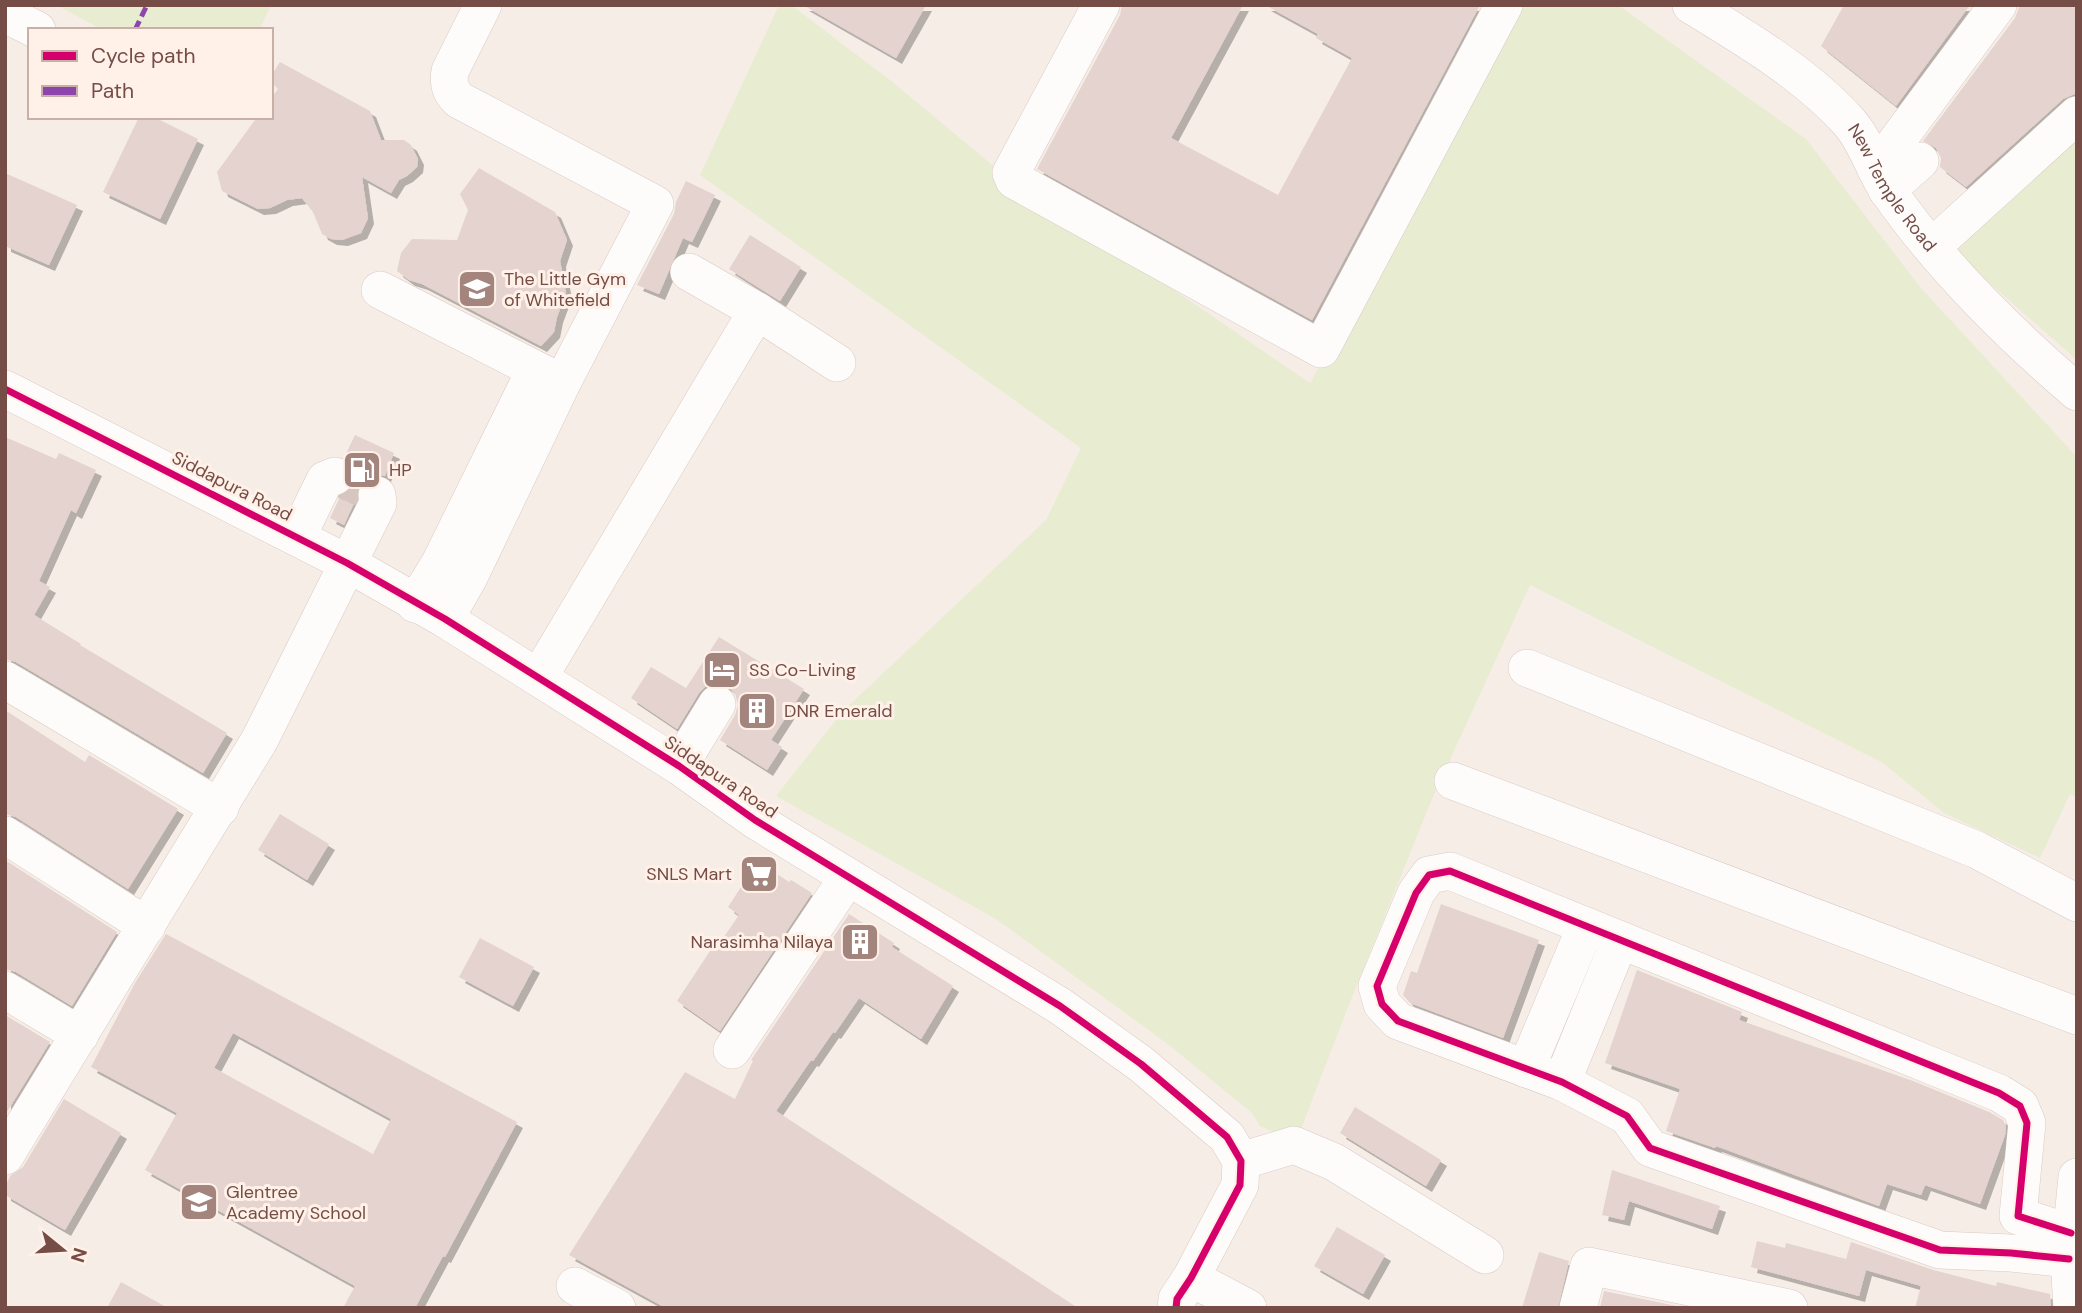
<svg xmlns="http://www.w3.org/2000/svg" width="2082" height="1313" font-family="'DM Sans',sans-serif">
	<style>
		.green { fill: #e8ecd0 }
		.building { fill: #e4d3ce; fill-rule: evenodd; filter: url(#shadow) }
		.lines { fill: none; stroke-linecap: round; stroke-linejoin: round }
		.minor-tunnel { stroke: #d7c5bf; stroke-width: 37; stroke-dasharray: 37 18; stroke-linecap: butt }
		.minor-casing { stroke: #d8cac5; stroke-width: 38 }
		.minor { stroke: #fefcfb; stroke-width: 37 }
		.quiet { stroke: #8e44ad; stroke-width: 5; stroke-dasharray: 10 5; stroke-linecap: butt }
		.cycleway-casing { stroke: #fff1e8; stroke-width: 11 }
		.cycleway { stroke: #d6006c; stroke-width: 7 }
		.labels { text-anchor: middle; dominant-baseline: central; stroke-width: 6; stroke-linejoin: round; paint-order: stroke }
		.street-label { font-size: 18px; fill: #764d46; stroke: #fff1e8 }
		.poi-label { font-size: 18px; fill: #764d46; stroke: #fff1e8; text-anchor: start }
	</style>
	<defs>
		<filter id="shadow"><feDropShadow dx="6" dy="6" stdDeviation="0" flood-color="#0004"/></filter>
	</defs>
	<rect width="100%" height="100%" fill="#f7ede7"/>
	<g class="green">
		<polygon points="56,5 271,5 259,30 103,30"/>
		<polygon points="779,5 791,5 890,80 997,169 1310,383 1524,5 1618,5 1806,139 1921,288 2077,457 2077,797 2070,794 2040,858 1944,813 1883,763 1530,585 1432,799 1350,1002 1296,1142 1260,1126 1252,1113 1169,1045 996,919 776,796 844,710 1046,520 1081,448 700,175"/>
		<polygon points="2077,132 2077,360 1954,252"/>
	</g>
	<g class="building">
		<polygon points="803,5 926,5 896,58"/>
		<polygon points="1122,5 1243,5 1171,138 1278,195 1352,58 1316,38 1318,34 1265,5 1480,5 1312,320 1037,169 1120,15"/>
		<polygon points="1844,5 1970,5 1896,106 1821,46"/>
		<polygon points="2020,5 2077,5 2077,93 2063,99 1966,187 1940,167 1941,158 1936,148 1923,141 2015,18"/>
		<polygon points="280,62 370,111 381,140 404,140 411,145 418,159 417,167 407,176 399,180 391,193 362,177 368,218 361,233 342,240 331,239 322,234 313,212 302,198 287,200 270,208 258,209 222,191 217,172 257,117 271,117 271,98 278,89 271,82 271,76"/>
		<polygon points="139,117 154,117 198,139 160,219 103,192"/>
		<polygon points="479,168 555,212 567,240 560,261 566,293 557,317 554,332 541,346 422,284 409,280 397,271 401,253 412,239 457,240 468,210 460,194"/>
		<polygon points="5,173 77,205 49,265 5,246"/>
		<polygon points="686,181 715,195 692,242 683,238 659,294 637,285 674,214 676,202"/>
		<polygon points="750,235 801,267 780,301 729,269"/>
		<polygon points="355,435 394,453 385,476 374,474 364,479 358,486 356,499 344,525 330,518 340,497 351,489 356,480 354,468 344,458"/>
		<polygon points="5,437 56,459 59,453 96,470 76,513 71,510 39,581 50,587 34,615 81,644 80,645 227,733 203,773 16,662 5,659"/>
		<polygon points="719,637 804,689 771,740 782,747 767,770 720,740 735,715 738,705 735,693 727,686 717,683 706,686 699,693 677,729 631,698 651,667 686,688"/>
		<polygon points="5,710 85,762 89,755 178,809 128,889 16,817 5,814"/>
		<polygon points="280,814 329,844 307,880 258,850"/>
		<polygon points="5,860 117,932 72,1006 16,972 5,969"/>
		<polygon points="758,861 789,882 791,880 812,893 720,1031 677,1001 714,945 717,947 739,915 728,907"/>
		<polygon points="1441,904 1539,940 1503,1038 1410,1003 1403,995 1411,971 1417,973"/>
		<polygon points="849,914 894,943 892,947 953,986 921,1039 859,998 835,1033 833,1032 813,1061 811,1060 776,1111 1078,1308 666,1308 569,1255 685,1072 735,1099 753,1061 751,1060"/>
		<path d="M 166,934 L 517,1122 L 445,1257 L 443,1256 L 415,1308 L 343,1308 L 355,1286 L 145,1170 L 177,1113 L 91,1067 L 135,983 ZM 233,1033 L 391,1119 L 373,1154 L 214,1068 Z"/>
		<polygon points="480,938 534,967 513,1006 459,977"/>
		<polygon points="1637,970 1742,1012 1739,1020 1913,1081 1989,1112 2003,1120 2006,1126 2005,1135 1980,1204 1925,1185 1921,1195 1887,1184 1879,1206 1716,1146 1715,1148 1666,1131 1680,1089 1605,1063"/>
		<polygon points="5,1015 50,1042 5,1115"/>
		<polygon points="64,1099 121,1133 65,1230 5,1195 5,1186 11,1175 23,1167"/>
		<polygon points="1355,1107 1441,1160 1426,1186 1340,1133"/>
		<polygon points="1612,1170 1720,1206 1712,1229 1629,1201 1624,1220 1602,1215"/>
		<polygon points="1337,1227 1385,1255 1363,1294 1314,1266"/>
		<polygon points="1757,1241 1785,1248 1786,1243 1846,1259 1851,1242 1933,1270 1996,1286 1997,1282 2050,1294 2051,1308 1915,1308 1921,1286 1866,1270 1859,1296 1751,1267"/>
		<polygon points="1539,1252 1569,1261 1558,1308 1522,1308"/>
		<polygon points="121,1282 168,1308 107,1308"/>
		<polygon points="1604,1291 1686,1308 1600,1308"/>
	</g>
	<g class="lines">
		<polyline class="minor-tunnel" points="335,476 377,495"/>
		<g class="minor-casing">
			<g id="minor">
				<path d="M 483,5 L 450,71 C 448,84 450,91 459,100 L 655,204 L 562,383"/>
				<polyline points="1101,5 1011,173 1014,180 1321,349 1504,5"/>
				<path id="s1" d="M 1691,5 C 1745,38 1806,74 1849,122 C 1866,141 1874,170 1888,191 C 1941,267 2007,332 2077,392"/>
				<polyline points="5,14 37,30"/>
				<polyline points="1876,169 1998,5"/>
				<polyline points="1887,190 1920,161"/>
				<polyline points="1932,247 2077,115"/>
				<polyline points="380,290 562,383 469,577 445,619"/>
				<polyline points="757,311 837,363"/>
				<polyline points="5,389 347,563 445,619 679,766 755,820 1060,1006 1141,1064 1227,1137 1241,1161 1240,1185 1191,1278 1177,1299 1176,1308"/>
				<polyline points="297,537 325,480 335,476"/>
				<polyline points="415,604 440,563 535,370"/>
				<polyline points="1527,668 1977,850 2077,903"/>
				<polyline points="539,677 757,311 689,272"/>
				<polyline points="5,680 220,808"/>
				<polyline points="679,766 717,704"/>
				<polyline points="1453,781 2077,1016"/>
				<polyline points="5,835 147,926"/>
				<polyline points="5,990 80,1035"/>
				<polyline points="732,1050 848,877"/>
				<polyline points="1526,1069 1586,926"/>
				<polyline points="1562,1082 1620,940"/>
				<polyline points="5,1156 259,741 378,503 377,495"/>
				<polyline points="1241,1161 1294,1145 1334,1162 1485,1255"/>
				<polyline points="2069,1259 2011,1253 1940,1250 1650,1148 1627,1116 1562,1082 1398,1021 1382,1004 1377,986 1416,893 1429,875 1450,871 1999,1093 2020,1106 2027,1123 2018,1216 2071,1233"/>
				<polyline points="1191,1278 1248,1308"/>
				<polyline points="575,1286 617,1308"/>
				<polyline points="1578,1308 1589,1266 1789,1308"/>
				<polyline points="2072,1308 2069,1259 2077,1177"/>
			</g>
		</g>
		<use href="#minor" class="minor"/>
		<polyline class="quiet" points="135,30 147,5"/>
		<g class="cycleway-casing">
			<g id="cycleway">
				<polyline points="5,389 347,563 445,619 679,766 755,820 1060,1006 1141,1064 1227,1137 1241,1161 1240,1185 1191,1278 1177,1299 1176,1308"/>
				<polyline points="2069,1259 2011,1253 1940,1250 1650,1148 1627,1116 1562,1082 1398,1021 1382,1004 1377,986 1416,893 1429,875 1450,871 1999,1093 2020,1106 2027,1123 2018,1216 2071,1233"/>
			</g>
		</g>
		<use href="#cycleway" class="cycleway"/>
	</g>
	<defs>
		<g id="school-square" transform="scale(2.0125)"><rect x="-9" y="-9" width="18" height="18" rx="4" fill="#a3857e" stroke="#fff1e8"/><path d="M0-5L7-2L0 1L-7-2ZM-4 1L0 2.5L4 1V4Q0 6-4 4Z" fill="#fff"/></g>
		<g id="fuel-square" transform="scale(2.0125)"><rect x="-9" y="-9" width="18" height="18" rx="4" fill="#a3857e" stroke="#fff1e8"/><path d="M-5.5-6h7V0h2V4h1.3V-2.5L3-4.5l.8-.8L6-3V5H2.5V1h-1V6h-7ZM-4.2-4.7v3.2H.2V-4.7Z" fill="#fff"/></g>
		<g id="hotel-square" transform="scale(2.0125)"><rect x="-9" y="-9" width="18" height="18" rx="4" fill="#a3857e" stroke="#fff1e8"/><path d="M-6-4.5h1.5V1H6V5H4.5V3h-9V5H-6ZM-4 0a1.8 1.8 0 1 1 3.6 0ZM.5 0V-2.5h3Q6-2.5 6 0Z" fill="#fff"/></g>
		<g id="building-square" transform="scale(2.0125)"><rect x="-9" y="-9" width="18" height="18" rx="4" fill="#a3857e" stroke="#fff1e8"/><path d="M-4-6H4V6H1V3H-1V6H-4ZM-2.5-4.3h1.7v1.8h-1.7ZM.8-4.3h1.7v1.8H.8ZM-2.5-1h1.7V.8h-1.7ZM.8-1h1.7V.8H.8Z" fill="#fff"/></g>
		<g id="supermarket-square" transform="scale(2.0125)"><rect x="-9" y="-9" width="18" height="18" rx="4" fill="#a3857e" stroke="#fff1e8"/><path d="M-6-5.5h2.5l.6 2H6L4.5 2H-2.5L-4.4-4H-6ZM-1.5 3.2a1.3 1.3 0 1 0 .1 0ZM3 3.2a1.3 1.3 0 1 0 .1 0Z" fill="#fff"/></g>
	</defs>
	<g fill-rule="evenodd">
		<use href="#school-square" x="477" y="289"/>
		<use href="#fuel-square" x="362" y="470"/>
		<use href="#hotel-square" x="722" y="670"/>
		<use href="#building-square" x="757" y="711"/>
		<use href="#supermarket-square" x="759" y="874"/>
		<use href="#building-square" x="860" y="942"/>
		<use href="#school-square" x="199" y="1202"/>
	</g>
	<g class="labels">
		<g class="street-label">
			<text stroke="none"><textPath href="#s1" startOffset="276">New Temple Road</textPath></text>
			<text transform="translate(232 486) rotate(27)">Siddapura Road</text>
			<text transform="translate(721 777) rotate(34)">Siddapura Road</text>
		</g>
		<g class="poi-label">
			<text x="504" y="279">The Little Gym<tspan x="504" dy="21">of Whitefield</tspan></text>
			<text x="389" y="470">HP</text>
			<text x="749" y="670">SS Co-Living</text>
			<text x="784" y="711">DNR Emerald</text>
			<text x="732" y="874" text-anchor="end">SNLS Mart</text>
			<text x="833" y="942" text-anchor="end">Narasimha Nilaya</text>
			<text x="226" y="1192">Glentree<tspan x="226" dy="21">Academy School</tspan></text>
		</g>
	</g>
	<rect width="2082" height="1313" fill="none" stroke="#764d46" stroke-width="14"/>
	<rect x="28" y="28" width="245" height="91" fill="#fff1e8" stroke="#c8afa7" stroke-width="2"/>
	<rect x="42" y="51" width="35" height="10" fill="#d6006c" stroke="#c8afa7" stroke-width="2"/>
	<text x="91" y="63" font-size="21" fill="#764d46">Cycle path</text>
	<rect x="42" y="86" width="35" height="10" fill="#8e44ad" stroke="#c8afa7" stroke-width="2"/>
	<text x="91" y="98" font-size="21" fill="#764d46">Path</text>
	<g transform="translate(63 1250) rotate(108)" stroke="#fff1e8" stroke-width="5" paint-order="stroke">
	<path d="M0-5L12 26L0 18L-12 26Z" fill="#764d46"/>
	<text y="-10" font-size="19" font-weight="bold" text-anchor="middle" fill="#764d46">N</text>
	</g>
</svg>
